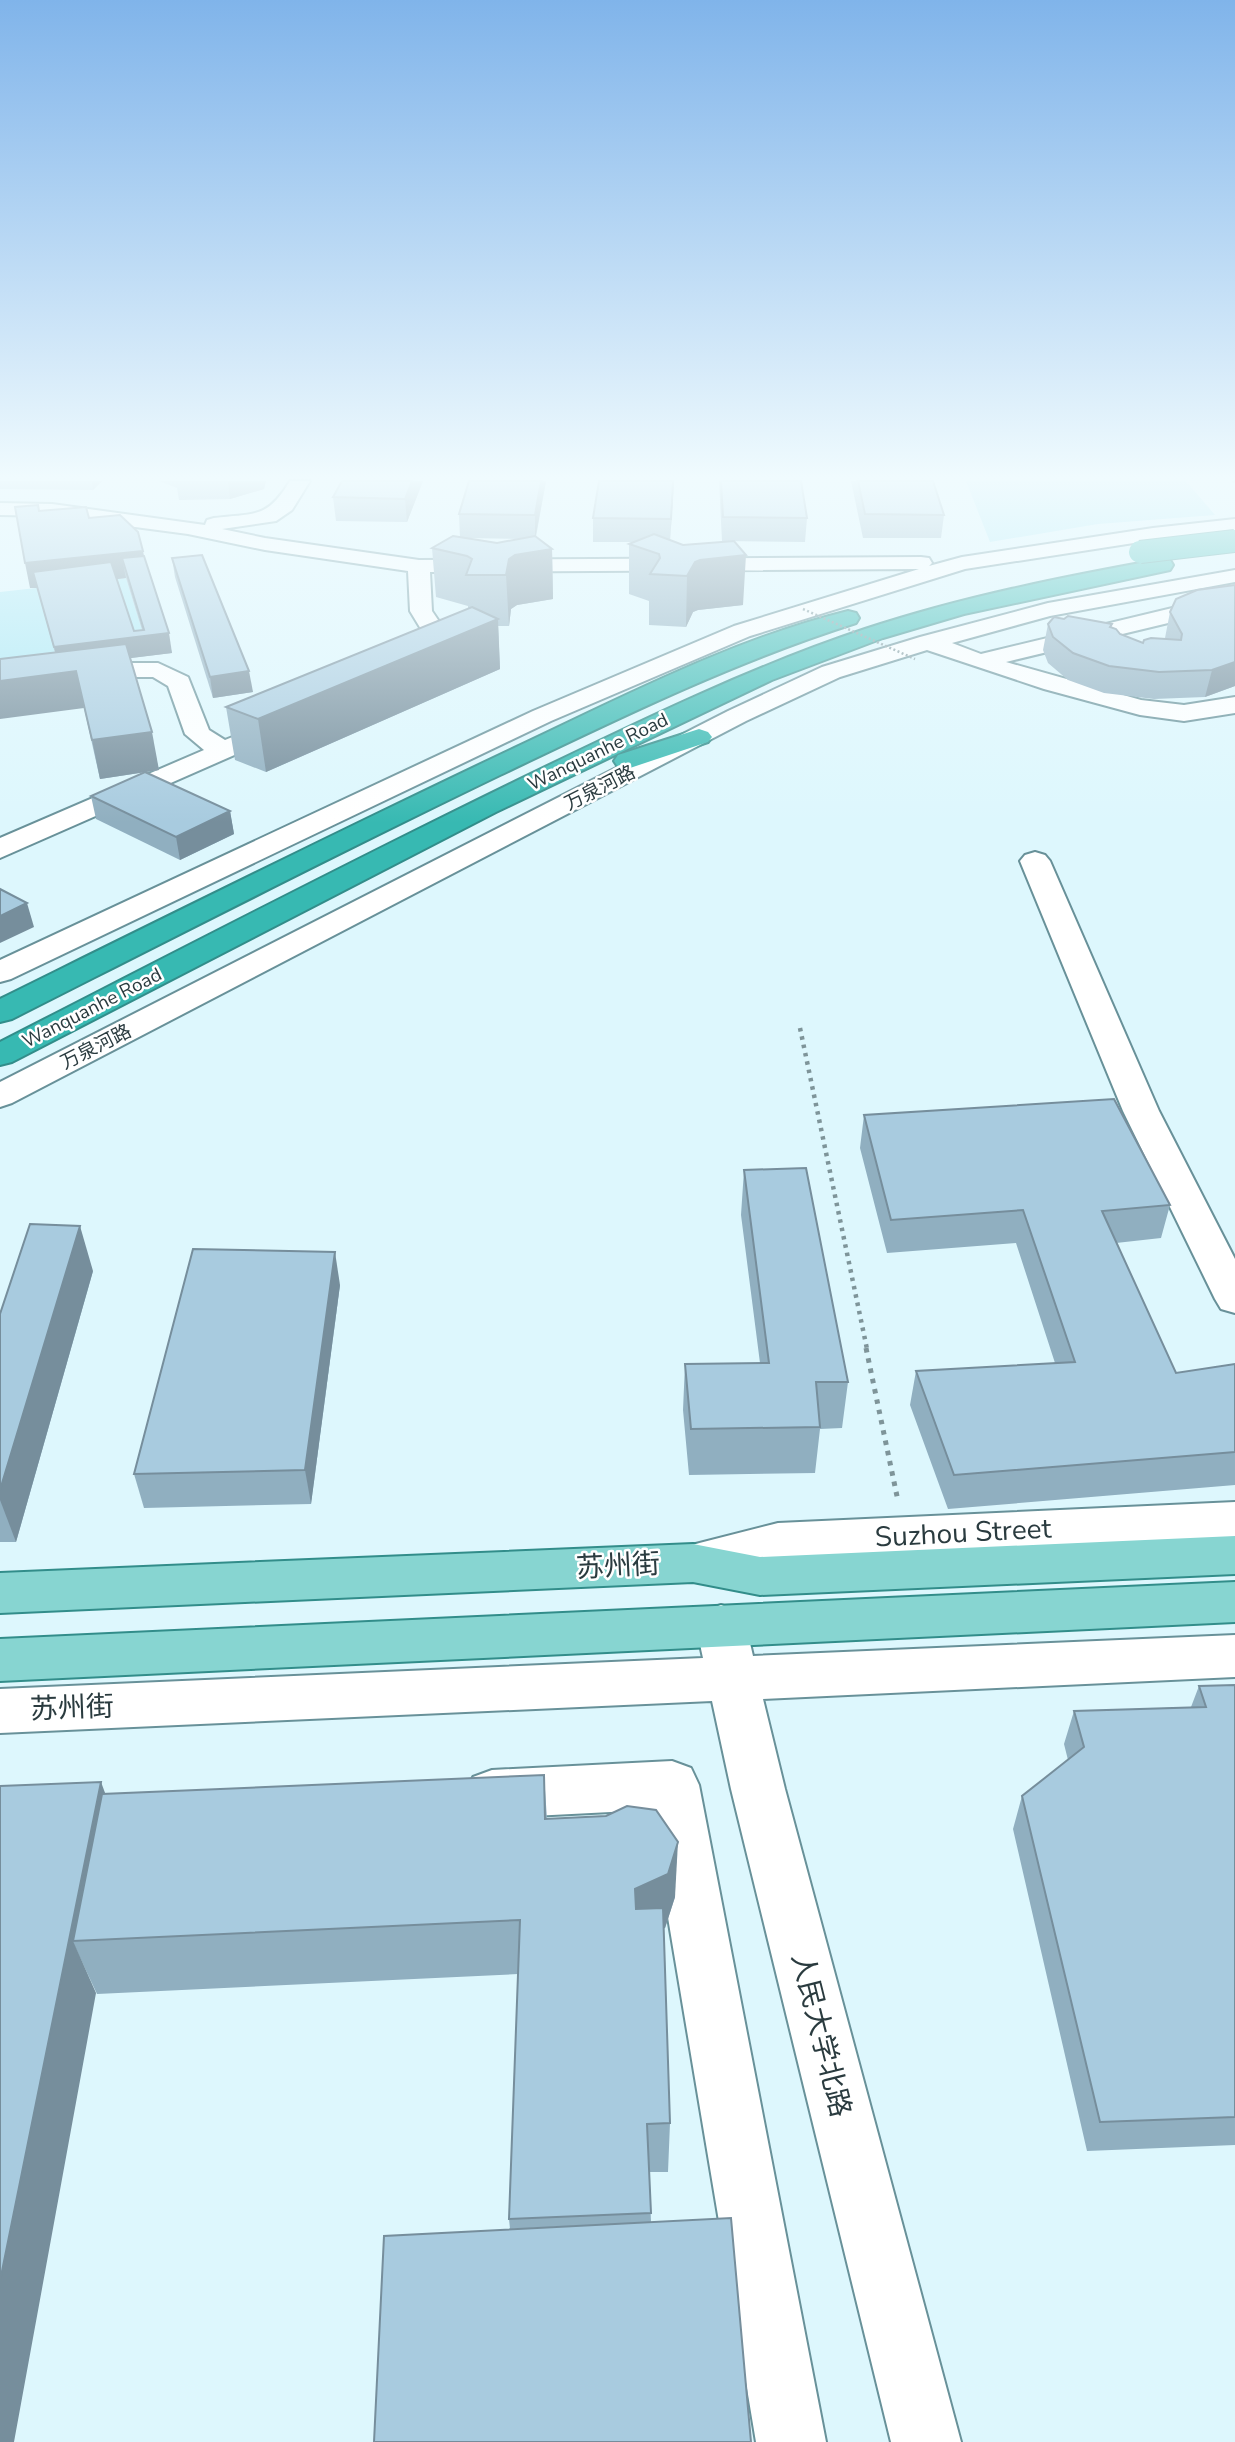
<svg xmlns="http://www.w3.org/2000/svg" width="1235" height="2442" font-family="'Nunito Sans','Noto Sans SC',sans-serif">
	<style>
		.green { fill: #a7e7f4 }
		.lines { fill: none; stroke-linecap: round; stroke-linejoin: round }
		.minor-casing { stroke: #689199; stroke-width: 4 }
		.major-casing { stroke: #328d8a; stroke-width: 4 }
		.highway-casing { stroke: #328d8a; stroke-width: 4 }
		.path-far2 { stroke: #7e9499; stroke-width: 2.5; stroke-dasharray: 2 2.5; stroke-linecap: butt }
		.path-far1 { stroke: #7e9499; stroke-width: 4.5; stroke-dasharray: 3.5 5; stroke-linecap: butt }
		.path { stroke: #7e9499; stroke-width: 5; stroke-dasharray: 4.5 6; stroke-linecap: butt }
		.minor { fill: #fff; fill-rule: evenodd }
		.major { fill: #87d5d1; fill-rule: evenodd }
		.highway { fill: #37b9b2; fill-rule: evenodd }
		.highway-bridge-casing { stroke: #328d8a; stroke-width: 24; stroke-linecap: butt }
		.path-bridge { stroke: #7e9499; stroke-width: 2.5; stroke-dasharray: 2 2.5; stroke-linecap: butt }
		.highway-bridge { stroke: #37b9b2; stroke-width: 22 }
		.wall { fill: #90afc0; fill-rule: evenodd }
		.shaded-wall { fill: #768e9c }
		.building { fill: #a8cbdf; stroke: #768e9c; stroke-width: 2 }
		.labels { text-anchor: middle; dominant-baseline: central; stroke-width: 5; stroke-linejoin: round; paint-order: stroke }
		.far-street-label { font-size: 19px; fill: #2a3b3f; stroke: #fff }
		.near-street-label { font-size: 28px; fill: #2a3b3f; stroke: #fff }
	</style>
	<rect width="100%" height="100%" fill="#ddf7fd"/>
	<g class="green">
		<polygon points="966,481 1186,481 1215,515 1098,524 990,542"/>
		<polygon points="126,578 148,650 38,591 59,667 0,675 0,592"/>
	</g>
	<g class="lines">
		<g class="minor-casing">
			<g id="minor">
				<path d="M 290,481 L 310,481 L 292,510 L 276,521 L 222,529 L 265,538 L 419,560 L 921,557 L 929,558 L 932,563 L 929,566 L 962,557 L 1153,528 L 1235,519 L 1235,531 L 1153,540 L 965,569 L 750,636 L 551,721 L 11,979 L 0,982 L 0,960 L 533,711 L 734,626 L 919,569 L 430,572 L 432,611 L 451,639 L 439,661 L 417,669 L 409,667 L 405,662 L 409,657 L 421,652 L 427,639 L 410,611 L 408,571 L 265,550 L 188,534 L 52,516 L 0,515 L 0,503 L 52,504 L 205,525 L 207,520 L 214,518 C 255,513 267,519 290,481 Z"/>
				<polygon points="1235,570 1235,582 1050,616 952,643 981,654 1214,598 1235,598 1235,612 1214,612 1006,662 1141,700 1184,705 1235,697 1235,713 1184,721 1140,715 1044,689 927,650 840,677 746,721 12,1103 0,1107 0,1082 728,711 822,667 920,637 1048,603"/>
				<polygon points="124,663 158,663 188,677 209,730 225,740 280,718 289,721 293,726 289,731 0,858 0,838 204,750 185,734 168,686 153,677 124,677 0,692 0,678"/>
				<polygon points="1035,852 1045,855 1050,861 1159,1111 1235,1259 1235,1313 1221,1309 1215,1299 1123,1111 1020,861 1025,855"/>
				<polygon points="1235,1502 1235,1538 778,1561 693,1582 676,1577 669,1563 676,1549 778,1523"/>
				<polygon points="721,1605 738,1611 746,1626 753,1656 1235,1635 1235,1677 763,1699 785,1789 961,2442 891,2442 731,1789 712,1701 0,1733 0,1689 703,1658 696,1626 704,1611"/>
				<polygon points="672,1761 691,1768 699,1785 826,2442 756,2442 650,1810 492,1818 473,1811 465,1794 473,1777 492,1770"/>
			</g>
		</g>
		<g class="major-casing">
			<g id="major">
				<polygon points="1235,1536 1235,1574 760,1595 693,1582 0,1613 0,1573 693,1544 760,1557"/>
				<polygon points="1235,1582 1235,1622 0,1681 0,1639"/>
			</g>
		</g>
		<g class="highway-casing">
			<g id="highway">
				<path d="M 1162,559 L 1170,560 L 1173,565 L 1170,570 L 964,614 L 883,638 L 772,680 L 496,812 L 12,1062 L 0,1065 L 0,1042 C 172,954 343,865 516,781 C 630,726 745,669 865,629 C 962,597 1062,577 1162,559 Z"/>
				<path d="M 848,611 L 856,613 L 859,618 L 856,623 C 733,662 617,719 500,775 C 336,854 174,937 12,1019 L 0,1022 L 0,999 C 170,915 339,831 510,750 C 619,699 730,640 848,611 Z"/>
				<polygon points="699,729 708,732 712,737 708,742 627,769 618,767 614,761 618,755"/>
			</g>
		</g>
		<polyline class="path-far2" points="1233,481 1235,484"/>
		<polyline class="path-far1" points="800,1028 867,1349"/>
		<polyline class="path" points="866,1348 898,1501"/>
		<use href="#minor" class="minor"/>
		<use href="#major" class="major"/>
		<use href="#highway" class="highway"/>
		<g class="highway-bridge-casing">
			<polyline id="highway-bridge" points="1140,552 1235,541"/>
		</g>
		<polyline class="path-bridge" points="803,609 915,659"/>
		<use href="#highway-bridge" class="highway-bridge"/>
	</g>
	<g class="wall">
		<polygon points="0,481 102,481 93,490 0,489"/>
		<polygon points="159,481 266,481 264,489 230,499 179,500 177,488"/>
		<polygon points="342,481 423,481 407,522 336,521 333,497"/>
		<path d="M 546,481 L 536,537 L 552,549 L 553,599 L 517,605 L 511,609 L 509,626 L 498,626 L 500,669 L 266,772 L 235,760 L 226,707 L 468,609 L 468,606 L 436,597 L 432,548 L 460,538 L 459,514 ZM 465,538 L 522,539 L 497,543 Z"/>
		<polygon points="674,481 670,540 743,605 698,610 693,612 686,627 649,625 649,601 629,594 629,544 633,542 593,542 593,518"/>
		<polygon points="719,481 801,481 807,518 805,542 722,541"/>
		<polygon points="851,481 933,481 944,515 941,538 863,538"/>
		<path d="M 39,511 L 89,518 L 144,556 L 172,653 L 130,658 L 159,770 L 100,779 L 84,708 L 55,653 L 37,588 L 30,588 ZM 126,578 L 142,630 L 134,631 L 117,579 Z"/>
		<polygon points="172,558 253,692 213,698 175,577"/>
		<polygon points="1235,585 1235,686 1205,697 1154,699 1104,693 1068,680 1048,663 1043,650 1048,624 1112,624 1111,628 1120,634 1143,643 1166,639 1165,638 1170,612"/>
		<polygon points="91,796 230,811 234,834 180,860 96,819"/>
		<polygon points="864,1115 1170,1205 1161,1238 1116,1243 1176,1373 1235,1364 1235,1485 948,1509 910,1405 916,1371 1055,1363 1016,1243 887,1253 860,1148"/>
		<polygon points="744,1170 848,1382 842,1428 820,1429 815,1473 689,1475 683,1410 685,1364 760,1363 741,1215"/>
		<polygon points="93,1271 16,1542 0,1542 0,1314"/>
		<polygon points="340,1285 311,1504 144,1508 134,1474"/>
		<polygon points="1235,1685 1235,2145 1087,2151 1013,1829 1022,1796 1068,1760 1064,1744 1074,1711 1191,1707 1199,1686"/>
		<polygon points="544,1775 547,1819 675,1897 665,1928 664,1928 670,2123 668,2172 649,2172 651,2222 510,2229 509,2219 518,1974 97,1994 0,1786 105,1794"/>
	</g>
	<g class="shaded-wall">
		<polygon points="92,481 102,481 93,490"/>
		<polygon points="228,481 266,481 264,489 230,499"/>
		<polygon points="412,481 423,481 407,522 405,499"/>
		<polygon points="541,481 546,481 535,539 535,515"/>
		<polygon points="673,481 674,481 670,543 671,519"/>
		<polygon points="552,549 553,599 517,605 511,609 509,626 506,575 509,559 515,555"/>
		<polygon points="143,551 148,575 122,558 126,578 38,588 33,572 37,588 30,588 25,563"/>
		<polygon points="746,555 743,605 698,610 693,612 686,627 687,576 695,562 700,560"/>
		<polygon points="498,619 500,669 266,772 258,719"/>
		<polygon points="169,633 172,653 59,667 54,647"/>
		<polygon points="1235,662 1235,686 1205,697 1212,670"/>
		<polygon points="76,671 84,708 0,719 0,681"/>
		<polygon points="249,671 253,692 213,698 210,677"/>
		<polygon points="152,732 159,770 100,779 92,740"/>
		<polygon points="230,811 234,834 180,860 176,837"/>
		<polygon points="27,903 34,927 0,943 0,916"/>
		<polygon points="80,1226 93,1271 16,1542 0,1500 0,1490"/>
		<polygon points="335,1252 340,1285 311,1504 305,1470"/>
		<polygon points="101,1782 124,1844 73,1941 96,1993 14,2442 0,2442 0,2281"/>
		<polygon points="678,1842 675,1897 665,1928 634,1943 635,1889"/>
	</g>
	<g class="building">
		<polygon points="342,481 412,481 405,499 333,497"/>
		<polygon points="469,481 541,481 535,515 459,514"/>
		<polygon points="599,481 673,481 671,519 593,518"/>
		<polygon points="721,481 801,481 807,518 723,517"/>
		<polygon points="858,481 933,481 944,515 865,514"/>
		<polygon points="38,505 39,511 86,507 89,518 120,515 138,532 143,551 25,563 15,507"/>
		<polygon points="654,534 683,545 734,541 746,555 700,560 695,562 687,576 650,574 660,558 659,554 629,544"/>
		<polygon points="453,536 497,543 535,536 552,549 515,555 509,559 506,575 466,575 472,559 467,556 432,548"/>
		<polygon points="202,555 249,671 210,677 172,558"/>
		<polygon points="144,556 169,633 54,647 33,572 111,562 134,631 144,630 122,558"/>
		<polygon points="1235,585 1235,662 1212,670 1159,672 1109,666 1073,653 1053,637 1048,624 1054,617 1064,619 1068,616 1112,624 1110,627 1116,629 1120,634 1143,643 1144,640 1151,638 1181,640 1182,634 1170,612 1176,599 1197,590"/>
		<polygon points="472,607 498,619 258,719 226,707"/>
		<polygon points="126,644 152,732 92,740 76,671 0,681 0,659"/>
		<polygon points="145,772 230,811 176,837 91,796"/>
		<polygon points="0,889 27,903 0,916"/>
		<polygon points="1114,1099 1170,1205 1102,1211 1176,1373 1235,1364 1235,1452 954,1475 916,1371 1075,1362 1023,1210 891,1220 864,1115"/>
		<polygon points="806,1168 848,1382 816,1382 820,1427 691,1429 685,1364 769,1363 744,1170"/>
		<polygon points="30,1224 80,1226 0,1490 0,1314"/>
		<polygon points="193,1249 335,1252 305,1470 134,1474"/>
		<polygon points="1235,1685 1235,2117 1100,2122 1022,1796 1084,1747 1074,1711 1206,1707 1199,1686"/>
		<polygon points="544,1775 545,1819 606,1816 627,1806 656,1810 678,1842 668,1874 635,1889 636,1909 663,1908 670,2123 647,2124 651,2213 509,2219 520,1920 73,1941 102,1794"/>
		<polygon points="101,1782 0,2281 0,1786"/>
		<polygon points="731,2218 751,2442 374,2442 384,2236"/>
	</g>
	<linearGradient id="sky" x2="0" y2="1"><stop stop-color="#80b4ea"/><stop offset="0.58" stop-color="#f0fbfe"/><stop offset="1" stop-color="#f0fbfe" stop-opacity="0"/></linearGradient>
	<rect width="1235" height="823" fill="url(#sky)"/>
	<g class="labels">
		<g class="far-street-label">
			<text transform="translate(598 752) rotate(-26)">Wanquanhe Road</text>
			<text transform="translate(600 788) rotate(-27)">万泉河路</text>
			<text transform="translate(92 1008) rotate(-27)">Wanquanhe Road</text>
			<text transform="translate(96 1047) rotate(-27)">万泉河路</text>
		</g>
		<g class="near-street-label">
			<text transform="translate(963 1533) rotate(-3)">Suzhou Street</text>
			<text transform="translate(618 1566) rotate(-3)">苏州街</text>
			<text transform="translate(72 1708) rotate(-2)">苏州街</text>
			<text transform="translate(821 2035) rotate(76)">人民大学北路</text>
		</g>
	</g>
</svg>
